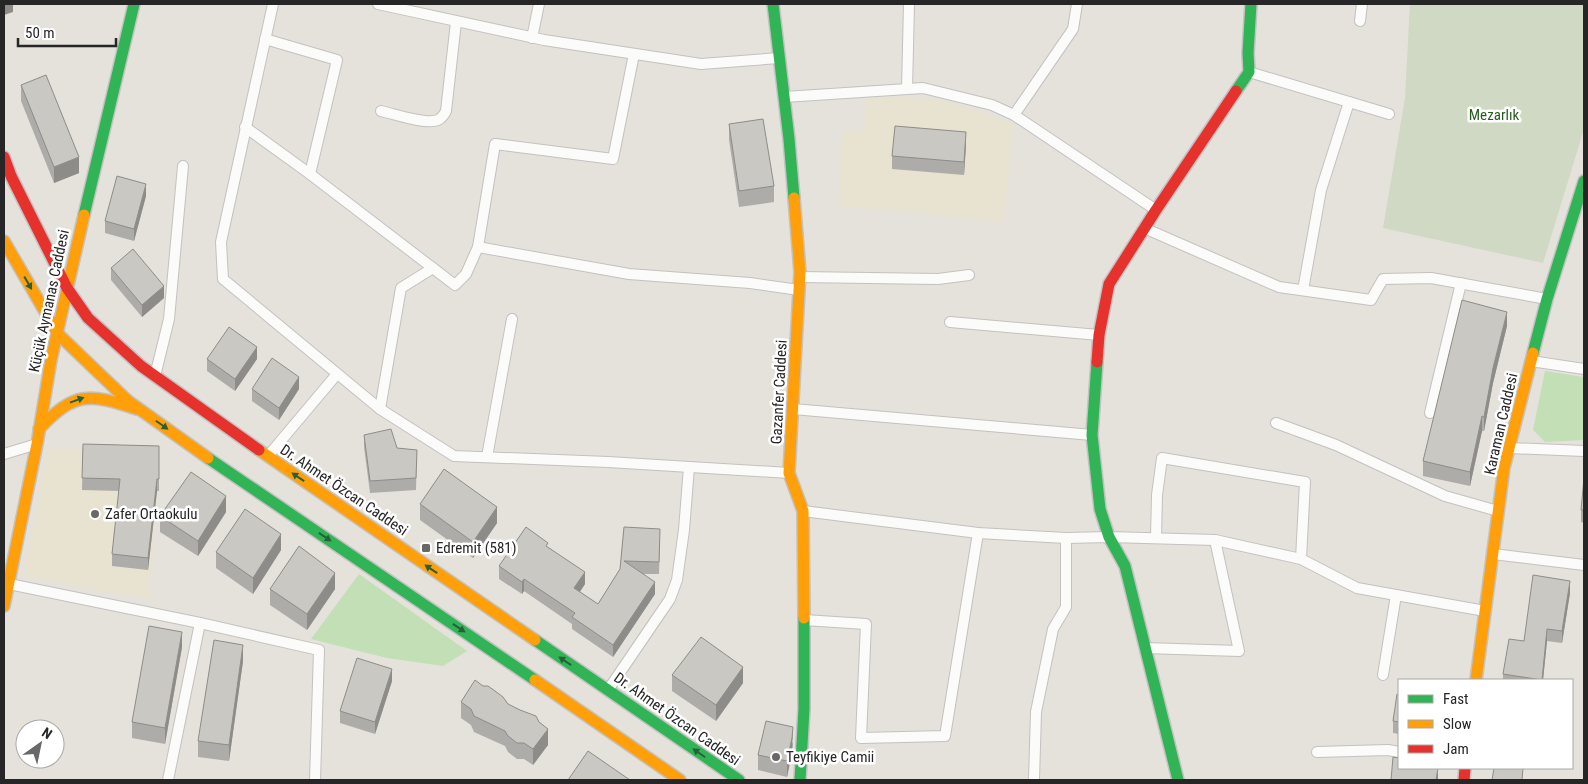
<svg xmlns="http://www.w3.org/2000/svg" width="1588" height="784" font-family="'Roboto Condensed',sans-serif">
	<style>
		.education { fill: #e8e2d1 }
		.green { fill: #c3dfb6 }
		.cemetery { fill: #cfd9c4 }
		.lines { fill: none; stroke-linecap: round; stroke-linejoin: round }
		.street-casing { stroke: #c3c1c1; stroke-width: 12 }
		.fast-casing { stroke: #c3c1c1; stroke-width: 14 }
		.slow-casing { stroke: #c3c1c1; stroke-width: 14 }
		.jam-casing { stroke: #c3c1c1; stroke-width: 14 }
		.street { stroke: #fbfbfa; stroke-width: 10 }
		.fast { stroke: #30b455; stroke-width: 11 }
		.slow { stroke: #ff9f0a; stroke-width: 11 }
		.jam { stroke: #e5322d; stroke-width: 11 }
		.wall { fill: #aeaca8 }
		.shaded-wall { fill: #8d8c88 }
		.building { fill: #cac8c3; stroke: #8d8c88 }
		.oneway { fill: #2a5f39 }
		.poi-dot { fill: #696866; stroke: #fff; stroke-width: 2 }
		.labels { text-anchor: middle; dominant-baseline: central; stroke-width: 5; stroke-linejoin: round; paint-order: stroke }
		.park-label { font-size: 15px; fill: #245d1c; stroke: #fff }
		.street-label { font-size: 15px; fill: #262626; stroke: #fff }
		.poi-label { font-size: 15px; fill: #262626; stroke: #fff; text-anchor: start }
	</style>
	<rect width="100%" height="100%" fill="#e5e2dc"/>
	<g class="education">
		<polygon points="866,98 916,98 946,101 1014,124 1004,222 839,206 841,131 866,131"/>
		<polygon points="48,449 160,452 149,599 23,577"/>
	</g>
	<g class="green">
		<polygon points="1545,371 1584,377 1584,440 1545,442 1533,430"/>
		<polygon points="359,574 467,651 443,666 387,658 311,639"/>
	</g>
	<polygon class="cemetery" points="1410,4 1584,4 1584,129 1543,263 1383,228 1405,98"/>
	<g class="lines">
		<g class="street-casing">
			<g id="street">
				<polyline points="273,4 221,242 223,279 380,409 454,456 608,462 789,473"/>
				<polyline points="378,4 544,40 701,64 779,58"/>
				<polyline points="1360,21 1362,4"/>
				<polyline points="532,38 539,4"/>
				<polyline points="265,39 337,60 310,174"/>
				<polyline points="1249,72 1389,114"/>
				<polyline points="907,89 909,4"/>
				<polyline points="784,97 923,88 992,105 1014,115 1156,210"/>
				<path d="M 381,111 C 395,114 425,125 438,120 C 442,118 444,115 446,111 L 456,22"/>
				<polyline points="1014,115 1073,29 1077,4"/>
				<polyline points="245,127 310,174 455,285 466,274 478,247 629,274 750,283 799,290"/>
				<polyline points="1144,228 1279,287 1371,300 1383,279 1431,278 1547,299"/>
				<polyline points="478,247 495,144 613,159 634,54"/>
				<polyline points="800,277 938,279 969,275"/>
				<polyline points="1303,290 1321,190 1349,102"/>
				<polyline points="950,322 1099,335"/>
				<polyline points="1531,361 1584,369"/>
				<polyline points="155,376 169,319 183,166"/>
				<polyline points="380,409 401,288 433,268"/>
				<polyline points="793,409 1092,435"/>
				<polyline points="1430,413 1461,283"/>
				<polyline points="1276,423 1336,445 1445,496 1498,511"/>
				<polyline points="1509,448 1584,451"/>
				<polyline points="4,454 37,444"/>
				<polyline points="268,456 337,374"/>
				<polyline points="487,457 512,319"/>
				<polyline points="803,511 978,533 1066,538 1109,537 1215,540 1301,559 1357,588 1485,611"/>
				<polyline points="1156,538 1157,495 1162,458 1305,482 1301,559"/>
				<polyline points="1493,554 1584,565"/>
				<polyline points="9,584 200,623 319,650 315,780"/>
				<polyline points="804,620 866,624 861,738 945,736 978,533"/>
				<polyline points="1145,648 1239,651 1215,540"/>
				<polyline points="1383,675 1396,595"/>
				<polyline points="608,690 670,599 677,580 684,530 689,467"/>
				<polyline points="1317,752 1388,750 1399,752"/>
				<polyline points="168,780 200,623"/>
				<polyline points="1034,780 1036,712 1053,629 1066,607 1066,538"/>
			</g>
		</g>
		<g class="fast-casing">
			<g id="fast">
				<polyline points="773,4 789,139 794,198"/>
				<polyline points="1236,91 1249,72 1248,53 1251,4"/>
				<polyline points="84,215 134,4"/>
				<polyline points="1533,353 1547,299 1584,181"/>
				<polyline points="1097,362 1092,435 1100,509 1109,537 1125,566 1178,780"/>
				<polyline points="208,458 535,680"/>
				<polyline points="535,640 739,780"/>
				<polyline points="800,780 804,709 804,618"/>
			</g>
		</g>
		<g class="slow-casing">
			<g id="slow">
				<polyline points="794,198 800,272 789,473 803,511 804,618"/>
				<polyline points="4,241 58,334 128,401 208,458"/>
				<path d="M 39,429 C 75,391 89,393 137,409"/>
				<polyline points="259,450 535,640"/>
				<polyline points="4,606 37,444 51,360 84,215"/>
				<polyline points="535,680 680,780"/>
				<polyline points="1476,680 1504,468 1533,353"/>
			</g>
		</g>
		<g class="jam-casing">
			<g id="jam">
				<polyline points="4,157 11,176 67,288 88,318 141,366 259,450"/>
				<polyline points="1097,362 1099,335 1109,284 1156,210 1236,91"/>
				<polyline points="1464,780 1465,768"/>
			</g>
		</g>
		<use href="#street" class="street"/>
		<use href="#fast" class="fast"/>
		<use href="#slow" class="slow"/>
		<use href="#jam" class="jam"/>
	</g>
	<g class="wall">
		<polygon points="21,85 79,173 54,183 21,101"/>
		<polygon points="729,124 774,186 774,202 739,207 729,140"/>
		<polygon points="966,144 964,175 892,169 892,156"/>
		<polygon points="146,196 134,241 105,233 105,221"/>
		<polygon points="111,268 164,298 142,317 111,280"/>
		<polygon points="1507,326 1493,383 1484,431 1482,431 1470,486 1423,476 1423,461"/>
		<polygon points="207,359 257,359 235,391 207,371"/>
		<polygon points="252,389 299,389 279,420 252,401"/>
		<polygon points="364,435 397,448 417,450 416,490 370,493 364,447"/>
		<polygon points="83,444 159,446 159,491 157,491 148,570 112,566 112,554 119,491 82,490"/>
		<polygon points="1584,478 1584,523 1581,522 1581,510"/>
		<polygon points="420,504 497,523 473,558 420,520"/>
		<polygon points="226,512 198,556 160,532 160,516"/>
		<polygon points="624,527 660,541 659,574 643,574 655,594 613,657 572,629 572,624 524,591 522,594 499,579 499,566 548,548 585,584 580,592 598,604 620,569"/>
		<polygon points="281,550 253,594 216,568 216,552"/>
		<polygon points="270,589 335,589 307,630 270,605"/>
		<polygon points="1570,593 1562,643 1547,641 1543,680 1503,680 1503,674 1524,641"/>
		<polygon points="182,647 165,744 132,738 132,722"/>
		<polygon points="243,661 229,761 198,757 198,741"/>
		<polygon points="672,675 743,683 716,721 672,691"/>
		<polygon points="392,681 375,734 340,723 340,711"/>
		<polygon points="1399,695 1399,734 1393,733 1393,721"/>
		<polygon points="461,702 508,704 548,745 533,765 524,759 517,759 508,752 505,746 474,732 471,725 461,718"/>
		<polygon points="793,743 792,753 787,777 758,770 758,755"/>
	</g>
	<g class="shaded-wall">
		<polygon points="4,4 13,4 13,12 4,15"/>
		<polygon points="966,132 966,144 964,175 964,162"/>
		<polygon points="79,157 79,173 54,183 54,167"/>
		<polygon points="146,184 146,196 134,241 134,229"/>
		<polygon points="164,286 164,298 142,317 142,305"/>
		<polygon points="1507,312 1507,326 1493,383 1484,431 1484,417 1493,368"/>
		<polygon points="257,347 257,359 235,391 235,379"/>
		<polygon points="299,377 299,389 279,420 279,408"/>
		<polygon points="1482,416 1482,431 1470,486 1470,472"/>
		<polygon points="157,479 157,491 148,570 148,558"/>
		<polygon points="226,496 226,512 198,556 198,541"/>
		<polygon points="497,507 497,523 473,558 473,542"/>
		<polygon points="281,534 281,550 253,594 253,578"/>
		<polygon points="585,572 585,584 574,600 574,588"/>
		<polygon points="335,573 335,589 307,630 307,614"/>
		<polygon points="524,579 524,591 522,594 522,582"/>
		<polygon points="1570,581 1570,593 1562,643 1562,631"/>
		<polygon points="655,582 655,594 613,657 613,645"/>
		<polygon points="1547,629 1547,641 1543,680 1542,680"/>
		<polygon points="182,632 182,647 165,744 165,728"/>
		<polygon points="243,645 243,661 229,761 229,745"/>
		<polygon points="743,667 743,683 716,721 716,705"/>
		<polygon points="392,669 392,681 375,734 375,722"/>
		<polygon points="793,727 792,753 787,777 787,761"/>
		<polygon points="548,729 548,745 533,765 533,749"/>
		<polygon points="1438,768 1438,780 1436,780"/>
	</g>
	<g class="building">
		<polygon points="46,75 79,157 54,167 21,85"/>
		<polygon points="763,119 774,186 739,191 729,124"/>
		<polygon points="895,126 966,132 964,162 892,156"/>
		<polygon points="117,176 146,184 134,229 105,221"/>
		<polygon points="133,249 164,286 142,305 111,268"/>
		<polygon points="1462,300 1507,312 1493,368 1484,417 1482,416 1470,472 1423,461"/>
		<polygon points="229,327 257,347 235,379 207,359"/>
		<polygon points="272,358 299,377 279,408 252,389"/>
		<polygon points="391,429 397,448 417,450 416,478 370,481 364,435"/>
		<polygon points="83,444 159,446 159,479 157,479 148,558 112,554 120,479 82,478"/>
		<polygon points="444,469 497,507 473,542 420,504"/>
		<polygon points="191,472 226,496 198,541 160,516"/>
		<polygon points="1584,478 1584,510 1581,510"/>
		<polygon points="245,509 281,534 253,578 216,552"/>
		<polygon points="526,527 548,543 546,546 585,572 574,588 598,604 620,569 624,527 660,529 659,562 624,561 655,582 613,645 572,617 575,613 524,579 522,582 499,566"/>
		<polygon points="299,546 335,573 307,614 270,589"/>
		<polygon points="1533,575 1570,581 1562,631 1547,629 1542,680 1503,674 1509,639 1524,641"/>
		<polygon points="149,626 182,632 165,728 132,722"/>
		<polygon points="701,637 743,667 716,705 672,675"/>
		<polygon points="214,640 243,645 229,745 198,741"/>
		<polygon points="357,658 392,669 375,722 340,711"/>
		<polygon points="475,680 483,686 488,686 495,691 503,697 508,704 520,710 536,716 539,722 548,729 533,749 524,743 517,743 508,736 505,731 474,716 471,709 461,702"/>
		<polygon points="1397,694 1399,695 1399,722 1393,721"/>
		<polygon points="766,721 793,727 792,738 787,761 758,755"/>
		<polygon points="588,751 630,780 568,780"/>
		<polygon points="1393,757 1399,758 1399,768 1438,768 1436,780 1391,780"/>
		<polygon points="1494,768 1523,768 1522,780 1492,780"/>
	</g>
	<defs><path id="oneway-solid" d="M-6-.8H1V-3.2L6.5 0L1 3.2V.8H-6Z" transform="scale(1.25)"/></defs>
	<g class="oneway">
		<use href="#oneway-solid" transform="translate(28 283) rotate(60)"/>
		<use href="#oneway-solid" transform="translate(77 400) rotate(-20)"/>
		<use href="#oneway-solid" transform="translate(162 425) rotate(35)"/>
		<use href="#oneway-solid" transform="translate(298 477) rotate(-146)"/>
		<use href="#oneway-solid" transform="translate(325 537) rotate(34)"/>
		<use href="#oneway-solid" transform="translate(431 569) rotate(-146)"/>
		<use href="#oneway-solid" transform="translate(459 628) rotate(34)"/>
		<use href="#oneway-solid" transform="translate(565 661) rotate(-146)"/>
		<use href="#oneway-solid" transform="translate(699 753) rotate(-145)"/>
	</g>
	<g class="poi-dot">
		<circle cx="95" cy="514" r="5"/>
		<rect x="421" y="543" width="10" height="10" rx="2.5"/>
		<circle cx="776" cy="757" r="5"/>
	</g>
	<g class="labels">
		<g class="park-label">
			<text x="1494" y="115">Mezarlık</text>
		</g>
		<g class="street-label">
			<text transform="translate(49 301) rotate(-78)">Küçük Aymanas Caddesi</text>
			<text transform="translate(779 392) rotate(-87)">Gazanfer Caddesi</text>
			<text transform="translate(1501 424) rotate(-77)">Karaman Caddesi</text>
			<text transform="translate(344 490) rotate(34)">Dr. Ahmet Özcan Caddesi</text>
			<text transform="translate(677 719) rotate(35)">Dr. Ahmet Özcan Caddesi</text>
		</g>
		<g class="poi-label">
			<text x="105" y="514">Zafer Ortaokulu</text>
			<text x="436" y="548">Edremit (581)</text>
			<text x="786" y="757">Teyfikiye Camii</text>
		</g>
	</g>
	<rect width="1588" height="784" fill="none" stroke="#262626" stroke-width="10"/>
	<rect x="1398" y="679" width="175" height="90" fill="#ffffff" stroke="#a8a8a8"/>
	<rect x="1408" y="695" width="25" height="8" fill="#30b455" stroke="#a8a8a8"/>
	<text x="1443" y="704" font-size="15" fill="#262626">Fast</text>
	<rect x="1408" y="720" width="25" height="8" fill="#ff9f0a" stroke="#a8a8a8"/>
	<text x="1443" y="729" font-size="15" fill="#262626">Slow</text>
	<rect x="1408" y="745" width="25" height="8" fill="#e5322d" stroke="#a8a8a8"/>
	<text x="1443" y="754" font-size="15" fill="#262626">Jam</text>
	<g transform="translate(40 744) rotate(33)"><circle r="24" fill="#ffffff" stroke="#a8a8a8"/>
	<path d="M0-4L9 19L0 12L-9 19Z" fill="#696866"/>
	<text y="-8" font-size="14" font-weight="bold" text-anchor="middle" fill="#262626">N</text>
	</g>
	<path d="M18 38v8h98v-8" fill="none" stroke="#262626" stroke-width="2.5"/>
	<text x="25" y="38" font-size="15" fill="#262626" stroke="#ffffff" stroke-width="4" paint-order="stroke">50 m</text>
</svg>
